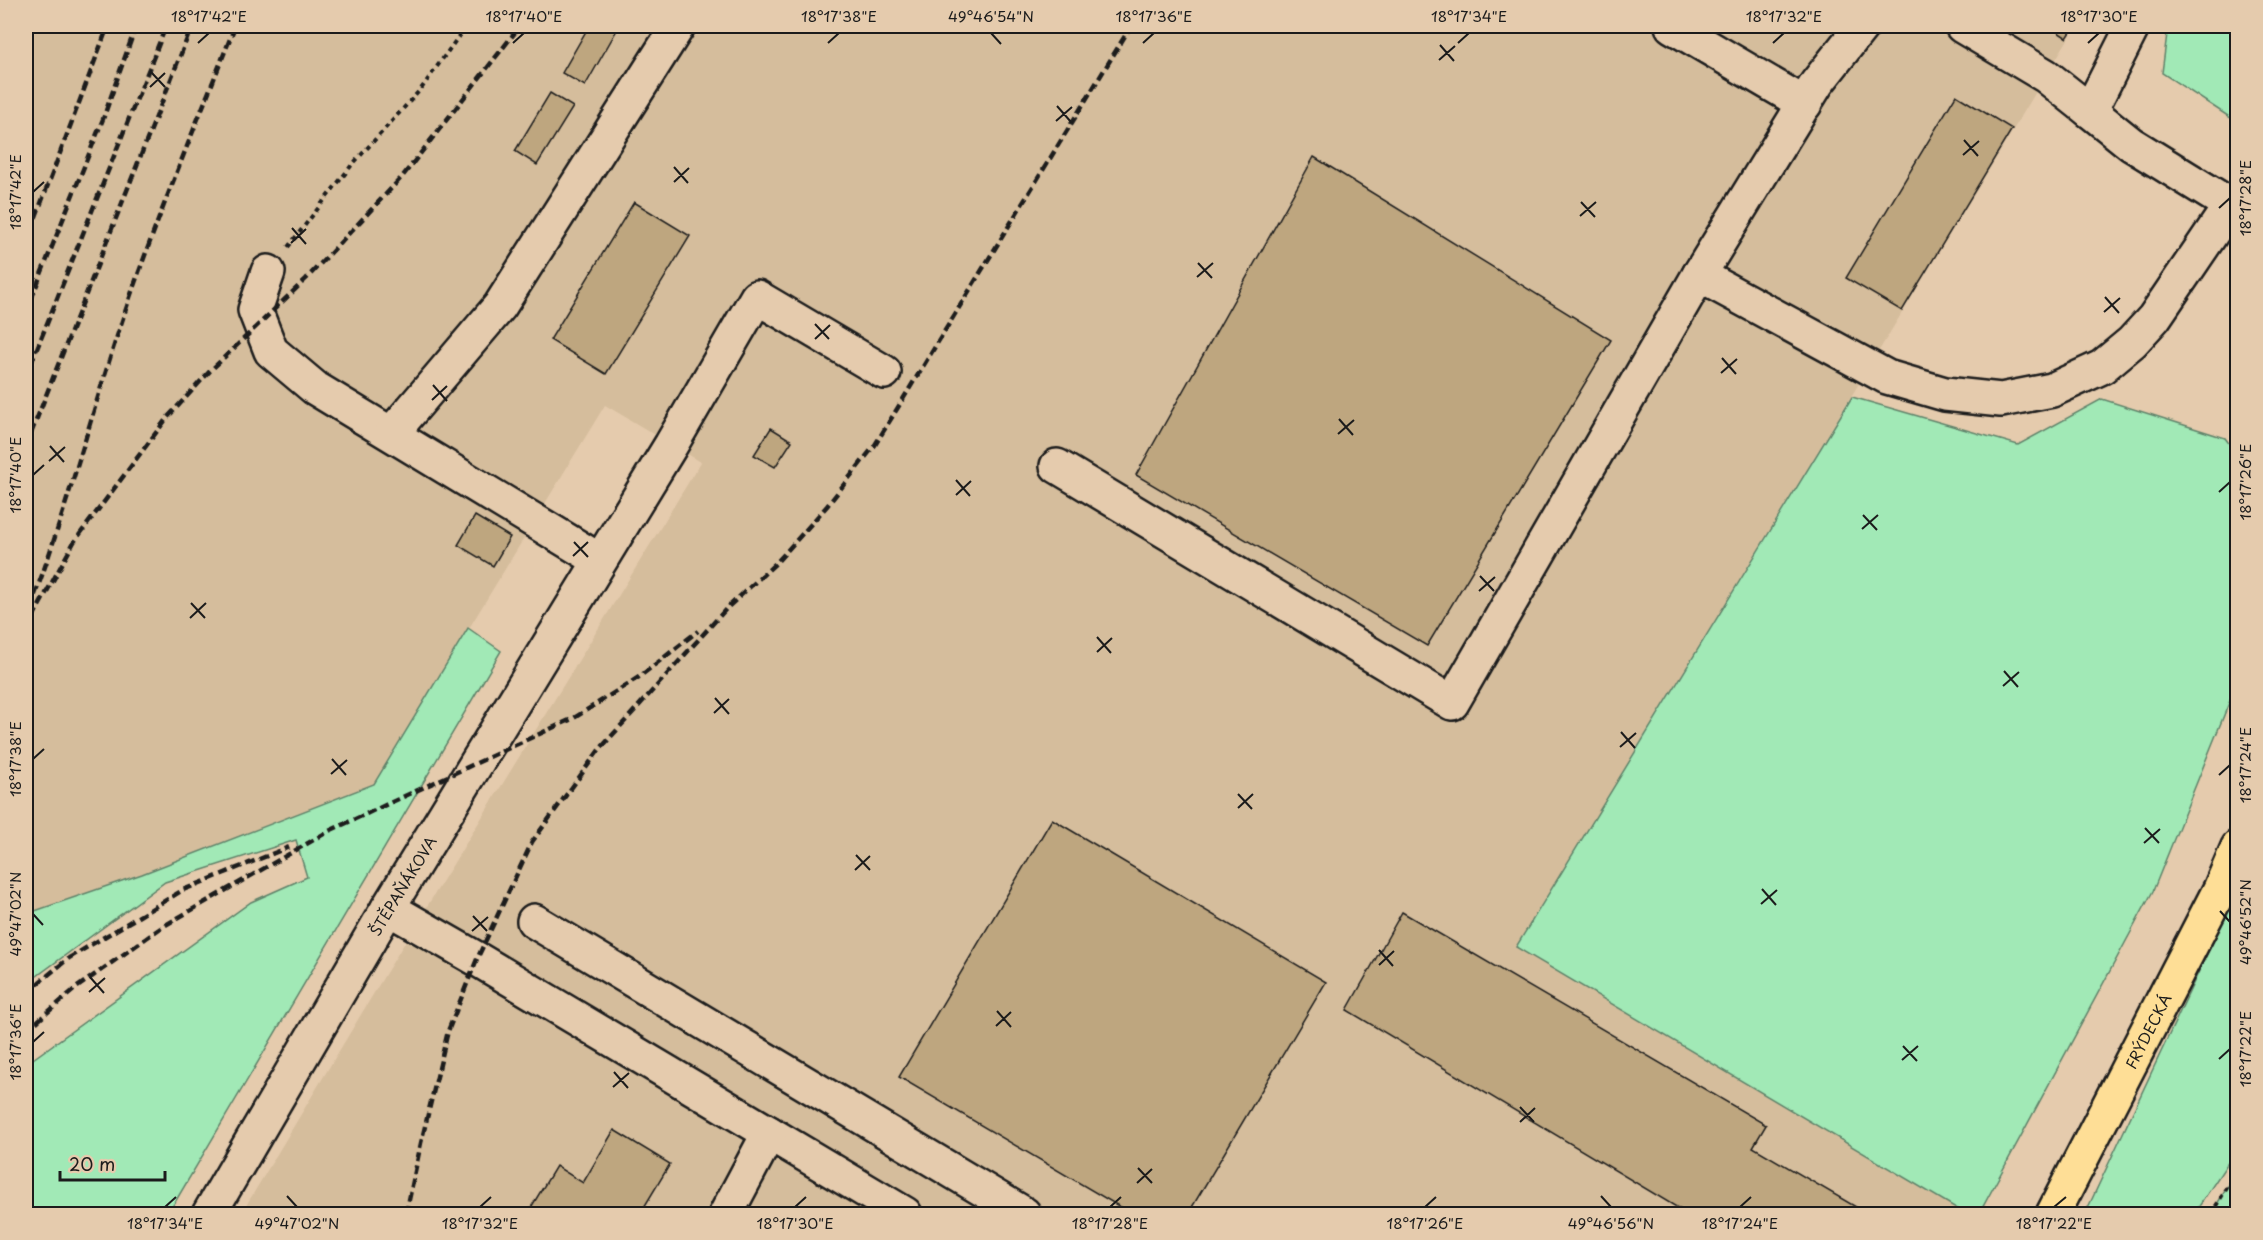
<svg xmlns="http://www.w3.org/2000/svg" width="2263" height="1240" font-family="'Playpen Sans',sans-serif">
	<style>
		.built { fill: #d5bd9c }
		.green { fill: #a1e9b6; stroke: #5e8269; stroke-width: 1.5 }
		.building { fill: #bea67f; stroke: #1c1c1c; stroke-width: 1.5 }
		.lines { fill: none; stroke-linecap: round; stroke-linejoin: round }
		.minor-casing { stroke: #1c1c1c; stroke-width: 38 }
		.major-casing { stroke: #1c1c1c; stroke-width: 38 }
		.path { stroke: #1c1c1c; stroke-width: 4; stroke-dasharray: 4.5 4.5; stroke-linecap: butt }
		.minor { stroke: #e5cbad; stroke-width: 33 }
		.major { stroke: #fede96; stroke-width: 33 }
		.rail { stroke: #1c1c1c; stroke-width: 4.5; stroke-dasharray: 9 4.5; stroke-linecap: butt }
		.ticks { fill: none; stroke: #1c1c1c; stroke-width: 2 }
		.labels { text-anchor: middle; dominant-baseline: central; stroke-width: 6; stroke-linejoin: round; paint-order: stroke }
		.street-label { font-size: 15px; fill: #1c1c1c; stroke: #e5cbad }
		.neatline { fill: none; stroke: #1c1c1c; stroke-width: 2 }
		.ticks-label { font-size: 15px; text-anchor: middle; fill: #1c1c1c }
	</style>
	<rect width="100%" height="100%" fill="#e5cbad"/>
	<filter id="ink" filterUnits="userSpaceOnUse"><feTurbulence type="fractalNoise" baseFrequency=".0167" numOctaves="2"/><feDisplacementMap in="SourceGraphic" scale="12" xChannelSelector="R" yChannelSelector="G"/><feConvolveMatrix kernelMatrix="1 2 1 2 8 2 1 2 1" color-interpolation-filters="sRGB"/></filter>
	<g filter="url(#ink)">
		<polygon class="built" points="26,26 2076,26 1517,947 1966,1214 241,1214 386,973 701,462 605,405 374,784 142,874 26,914"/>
		<g class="green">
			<polygon points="2168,26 2237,26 2237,122 2162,73"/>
			<polygon points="1852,397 2018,445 2102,399 2225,438 2237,454 2237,683 2153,891 1979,1214 1966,1214 1516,947"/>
			<polygon points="468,628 501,651 168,1214 26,1214 26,1067 33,1059 251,902 307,877 296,840 165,882 26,984 26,914 142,874 374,784"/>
			<polygon points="2237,890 2237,1149 2194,1214 2085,1214"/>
			<polygon points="2237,1171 2237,1214 2211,1214"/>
		</g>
		<g class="building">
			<polygon points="589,26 615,26 618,28 585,86 562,73"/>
			<polygon points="2055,26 2075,26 2067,38 2053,29"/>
			<polygon points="550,93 573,107 537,165 515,151"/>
			<polygon points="1956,95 2012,129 1902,311 1846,278"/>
			<polygon points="1314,157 1611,340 1427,646 1136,475"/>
			<polygon points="634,202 690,236 606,374 550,340"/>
			<polygon points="771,428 792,441 775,467 754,455"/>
			<polygon points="475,516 510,537 493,566 458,545"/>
			<polygon points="1052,819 1326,982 1188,1214 1132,1214 899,1077"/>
			<polygon points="1402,912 1766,1125 1753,1147 1868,1214 1688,1214 1347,1010"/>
			<polygon points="614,1130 670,1164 640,1214 527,1214 556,1166 583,1183"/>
		</g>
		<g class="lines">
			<g class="minor-casing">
				<g id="minor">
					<polyline points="1672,26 1805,104"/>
					<polyline points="1962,26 2046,76 2090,111 2133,26"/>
					<polyline points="2090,111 2131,144 2238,210"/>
					<polyline points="268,272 255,310 271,351 315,388 599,560"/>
					<polyline points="1699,275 1887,377 1945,394 2001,400 2052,390 2102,367 2132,342 2154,318 2230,206"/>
					<polyline points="392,433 500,306 678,26"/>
					<polyline points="1057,466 1452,703 1699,275 1817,83 1862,26"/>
					<polyline points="388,908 477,959 905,1214"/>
					<polyline points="534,921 1024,1214"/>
					<path id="s1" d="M 209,1214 L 388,908 L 671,445 L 757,297 L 884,372"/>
					<polyline points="726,1214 769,1133"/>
				</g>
			</g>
			<g class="major-casing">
				<g id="major">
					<path id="s2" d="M 2053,1214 L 2220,889 L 2238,847"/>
				</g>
			</g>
			<g class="path">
				<polyline points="288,247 351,166 421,89 466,26"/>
				<polyline points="2211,1214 2238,1170"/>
			</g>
			<use href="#minor" class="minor"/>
			<use href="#major" class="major"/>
			<g class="rail">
				<polyline points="26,243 108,26"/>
				<polyline points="26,312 103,119 136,26"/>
				<polyline points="26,376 166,26"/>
				<polyline points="26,446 192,26"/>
				<path d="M 30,608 C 66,513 91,414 123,318 C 156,219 197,123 235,26"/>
				<polyline points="26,630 74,542 167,418 210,371 306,279 402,177 520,26"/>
				<polyline points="26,993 69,958 183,890 289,847"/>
				<polyline points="26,1031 76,988 162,927 329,831 574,718 639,677 698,631"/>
				<polyline points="406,1214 421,1143 448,1031 477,959 532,842 599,750 726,609 777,562 827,506 875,445 1131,26"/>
			</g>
		</g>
	</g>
	<path class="ticks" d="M 991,33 L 1001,44M 198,43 L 209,33M 513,43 L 524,33M 828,43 L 839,33M 1143,43 L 1154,33M 1458,43 L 1469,33M 1773,43 L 1784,33M 2088,43 L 2099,33M 1440,45 L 1454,61M 1439,60 L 1455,46M 151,72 L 165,87M 150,87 L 165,73M 1057,106 L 1071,122M 1056,121 L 1072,107M 1964,140 L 1978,156M 1963,155 L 1979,141M 674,167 L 688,183M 674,182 L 689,168M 33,192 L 44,182M 1581,202 L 1595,217M 2219,208 L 2230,198M 1580,216 L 1596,202M 292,228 L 306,244M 291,243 L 306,229M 1198,263 L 1212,278M 1197,277 L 1213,263M 2105,297 L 2119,313M 2104,312 L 2120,298M 815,324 L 829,339M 815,339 L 830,325M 1722,358 L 1736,374M 1721,373 L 1737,359M 433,385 L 447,401M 432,400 L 447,386M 1339,419 L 1353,435M 1338,434 L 1354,420M 50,446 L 64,462M 49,461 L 65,447M 33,475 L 44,465M 956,480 L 970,496M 2219,492 L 2230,482M 956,495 L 971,481M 1863,515 L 1877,530M 1862,529 L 1878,515M 574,542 L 588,557M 573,556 L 588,542M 1480,576 L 1494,591M 1479,591 L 1495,577M 191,603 L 205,618M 190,618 L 206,603M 1097,637 L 1111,653M 1097,652 L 1112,638M 2004,671 L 2018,687M 2003,686 L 2019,672M 715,698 L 729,714M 714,713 L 729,699M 1621,732 L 1635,748M 1620,747 L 1636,733M 33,759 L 44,749M 332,759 L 346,775M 331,774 L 347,760M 2219,775 L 2230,765M 1238,794 L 1252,809M 1238,808 L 1253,794M 2145,828 L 2159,843M 2144,843 L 2160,829M 856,855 L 870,870M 855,870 L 870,856M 1762,889 L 1776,905M 1761,904 L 1777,890M 2220,911 L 2230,922M 33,914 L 43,925M 473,916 L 487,931M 472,931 L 488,917M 1379,950 L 1393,966M 1379,965 L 1394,951M 90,977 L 104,993M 89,992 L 105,978M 997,1011 L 1011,1027M 996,1026 L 1011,1012M 33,1042 L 44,1032M 1903,1046 L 1917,1061M 2219,1059 L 2230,1049M 1902,1060 L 1918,1046M 614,1072 L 628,1088M 613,1087 L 629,1073M 1520,1107 L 1534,1122M 1520,1122 L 1535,1108M 1138,1168 L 1152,1183M 1137,1183 L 1152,1169M 287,1196 L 297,1207M 1601,1196 L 1611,1207M 165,1207 L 176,1197M 480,1207 L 491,1197M 795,1207 L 806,1197M 1110,1207 L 1121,1197M 1425,1207 L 1436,1197M 1740,1207 L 1751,1197M 2054,1207 L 2066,1197"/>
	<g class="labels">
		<g class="street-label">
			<text stroke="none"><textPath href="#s1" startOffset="381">ŠTĚPAŇÁKOVA</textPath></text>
			<text stroke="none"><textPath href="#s2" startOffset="206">FRÝDECKÁ</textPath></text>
		</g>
	</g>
	<rect width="2263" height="1240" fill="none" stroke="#e5cbad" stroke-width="66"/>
	<path d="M60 1171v9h105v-9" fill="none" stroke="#1c1c1c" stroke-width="3"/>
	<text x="69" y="1171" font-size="18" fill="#1c1c1c" stroke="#e5cbad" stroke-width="4.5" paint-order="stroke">20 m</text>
	<rect x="33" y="33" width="2197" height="1174" class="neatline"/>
	<g class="ticks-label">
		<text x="209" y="22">18°17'42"E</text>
		<text x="524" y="22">18°17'40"E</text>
		<text x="839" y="22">18°17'38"E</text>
		<text x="991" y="22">49°46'54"N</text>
		<text x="1154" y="22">18°17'36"E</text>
		<text x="1469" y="22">18°17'34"E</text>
		<text x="1784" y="22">18°17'32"E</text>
		<text x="2099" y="22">18°17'30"E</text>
		<text transform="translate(16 192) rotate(-90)" y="5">18°17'42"E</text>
		<text transform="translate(2246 198) rotate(-90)" y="5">18°17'28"E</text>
		<text transform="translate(16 475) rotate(-90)" y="5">18°17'40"E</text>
		<text transform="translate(2246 482) rotate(-90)" y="5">18°17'26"E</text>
		<text transform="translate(16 759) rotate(-90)" y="5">18°17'38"E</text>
		<text transform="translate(2246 765) rotate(-90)" y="5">18°17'24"E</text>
		<text transform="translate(16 914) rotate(-90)" y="5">49°47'02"N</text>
		<text transform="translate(2246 922) rotate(-90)" y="5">49°46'52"N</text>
		<text transform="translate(16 1042) rotate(-90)" y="5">18°17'36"E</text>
		<text transform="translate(2246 1049) rotate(-90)" y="5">18°17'22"E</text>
		<text x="165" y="1229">18°17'34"E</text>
		<text x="297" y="1229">49°47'02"N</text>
		<text x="480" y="1229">18°17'32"E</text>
		<text x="795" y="1229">18°17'30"E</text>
		<text x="1110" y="1229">18°17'28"E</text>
		<text x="1425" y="1229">18°17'26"E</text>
		<text x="1611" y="1229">49°46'56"N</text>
		<text x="1740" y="1229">18°17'24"E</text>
		<text x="2054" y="1229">18°17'22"E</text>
	</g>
</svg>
